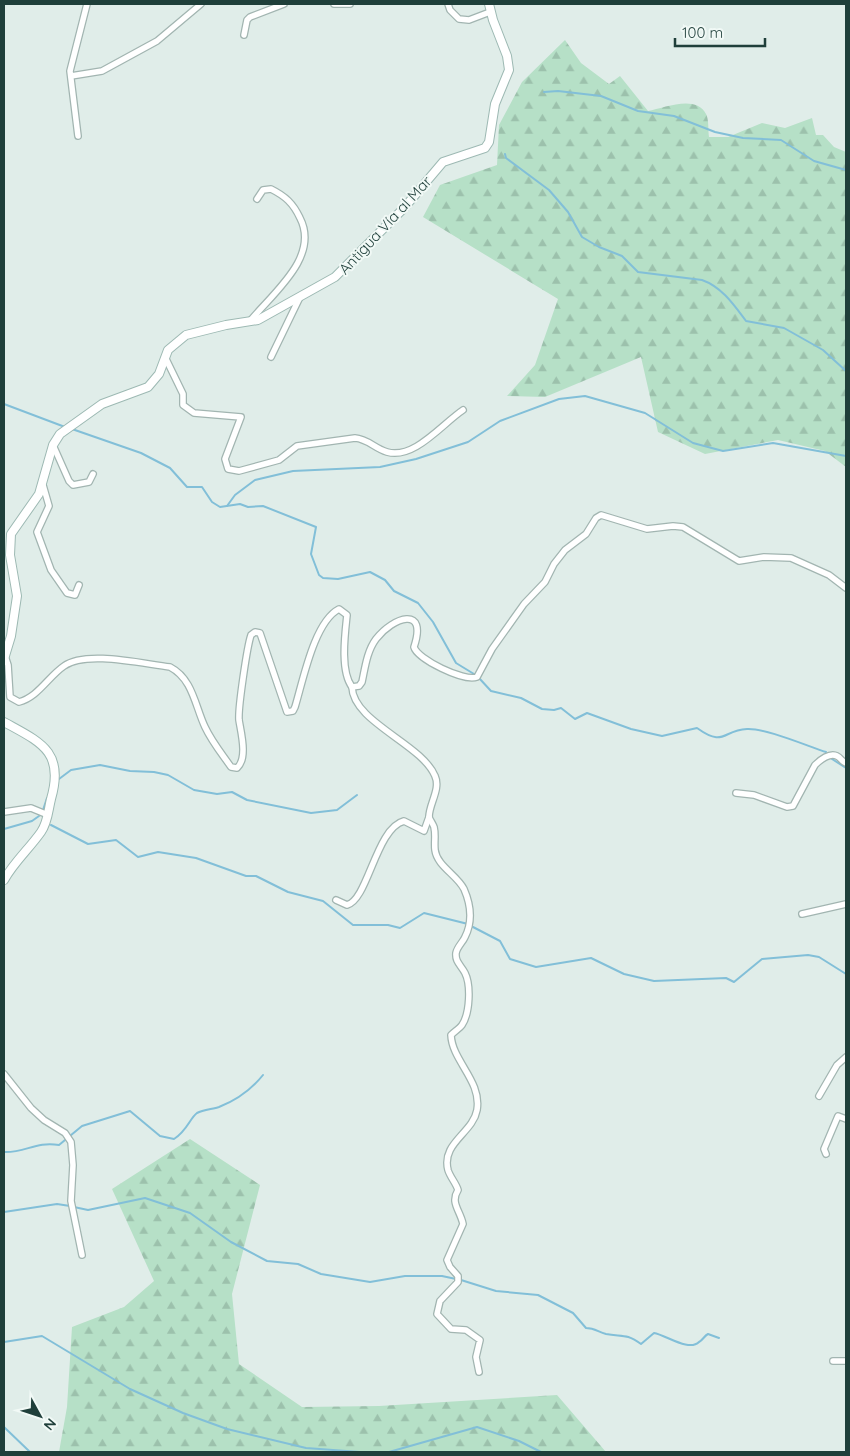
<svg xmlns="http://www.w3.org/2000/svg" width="850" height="1456" font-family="Quicksand,sans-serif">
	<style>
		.forest { fill: url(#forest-firs) }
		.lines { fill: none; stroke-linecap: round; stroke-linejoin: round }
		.stream { stroke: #82bfd8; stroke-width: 2 }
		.street-casing { stroke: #a2b5b1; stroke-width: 8 }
		.secondary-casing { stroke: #9db9b3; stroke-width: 10 }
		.street { stroke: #fff; stroke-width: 5.5 }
		.secondary { stroke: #fff; stroke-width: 8 }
		.labels { text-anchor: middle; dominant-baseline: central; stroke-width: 4; stroke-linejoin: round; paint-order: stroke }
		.street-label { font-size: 15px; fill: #1f3f3a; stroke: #f1f9f6 }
	</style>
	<defs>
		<pattern id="forest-firs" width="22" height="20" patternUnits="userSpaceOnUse" patternTransform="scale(1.25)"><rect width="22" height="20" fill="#b6e0c7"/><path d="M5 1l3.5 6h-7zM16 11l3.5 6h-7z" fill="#9cc1ac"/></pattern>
	</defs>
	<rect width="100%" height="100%" fill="#e0ede9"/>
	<g class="forest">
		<path d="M 565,40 L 581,63 L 609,84 L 620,76 L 648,111 C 664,108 696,94 706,114 C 709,119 708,130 709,137 L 728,137 L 762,123 L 785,128 L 812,118 L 816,135 L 823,135 L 834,147 L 846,152 L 846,467 L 825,451 L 778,440 L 705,454 L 658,432 L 641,357 L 545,397 L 507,396 L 535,365 L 558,299 L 423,217 L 440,185 L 497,165 L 499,125 L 522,82 Z"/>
		<polygon points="190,1139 260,1185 232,1294 239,1364 302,1407 379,1406 557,1395 606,1452 59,1452 67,1407 72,1327 124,1307 154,1281 112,1189"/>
	</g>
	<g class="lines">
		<g class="stream">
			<polyline points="544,92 558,91 601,96 638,111 674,116 715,132 743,138 781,140 814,161 846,170"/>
			<path d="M 505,154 L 506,158 L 549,190 L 568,212 L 582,237 L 599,247 L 622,256 L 638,272 L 702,280 C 722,287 734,305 746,321 L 784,328 L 823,350 L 846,371"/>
			<polyline points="4,404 65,427"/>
			<polyline points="72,429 141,453 170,468 187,487 202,487 212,502 220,507 240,504 248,507 263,506 316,527 311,554 319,575 323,578 338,579 370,572 385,580 394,591 418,603 433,622 456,663 474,674"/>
			<polyline points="227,506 235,495 255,480 293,471 380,467 416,459 468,442 500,421 559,399 585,396 645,413 693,443 723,451 773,443 846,456"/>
			<path d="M 479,678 L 491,691 L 521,698 L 542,709 L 554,710 L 561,708 L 575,719 L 587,713 L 631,729 L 662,736 L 697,728 C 725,748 722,730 747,729 C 766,728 807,746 826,752"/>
			<polyline points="829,757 846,768"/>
			<polyline points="59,779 71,770 100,765 130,771 154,772 168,775 194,790 217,794 232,792 247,800 311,813 337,810 357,795"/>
			<polyline points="43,810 47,798"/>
			<polyline points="51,825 88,844 116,840 138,857 158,852 196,858 246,876 256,876 288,892 323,901 353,925 388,925 400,928 424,913 468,924"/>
			<polyline points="4,829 32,821 39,816"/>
			<polyline points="473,927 500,941 510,959 536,967 591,958 624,974 654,981 726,978 734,982 762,959 808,955 819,957 846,974"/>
			<path d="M 4,1152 C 25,1153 36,1141 59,1145 L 82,1126 L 130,1111 L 160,1136 L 174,1139 C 187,1131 190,1118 197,1113 C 203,1110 213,1109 219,1107 C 237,1100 251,1090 263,1075"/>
			<polyline points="74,1207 88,1210 145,1198 190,1213 231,1242 267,1261 298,1264 321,1274 370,1282 405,1276 442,1276 456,1279"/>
			<polyline points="4,1212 57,1204 70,1206"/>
			<path d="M 461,1280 L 496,1291 L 538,1295 L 573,1313 L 586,1328 C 595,1328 598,1332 606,1334 C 622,1337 626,1333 641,1344 L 654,1333 C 666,1335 689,1352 699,1342 C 703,1340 704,1336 708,1334 L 719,1338"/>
			<polyline points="4,1342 42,1336 130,1389 183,1413 227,1429 306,1448 360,1452"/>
			<polyline points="4,1427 30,1452"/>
			<polyline points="389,1452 477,1427 519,1441 541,1452"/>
		</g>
		<g class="street-casing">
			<g id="street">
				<polyline points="334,4 350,4"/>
				<polyline points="448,4 450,10 459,19 469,20 490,12"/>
				<polyline points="244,35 247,20 250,17 284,4"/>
				<polyline points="71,76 102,71 157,41 201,4"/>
				<polyline points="78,136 70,71 87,4"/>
				<path d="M 250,321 C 273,293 320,257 300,218 C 293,203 285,196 271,189 L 263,190 L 257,199"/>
				<path d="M 165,357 L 183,394 L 183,405 L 194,413 L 241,417 L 225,459 L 228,469 L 239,471 L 279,460 L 297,446 L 355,438 C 368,439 374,448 387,452 C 414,460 442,424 463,410"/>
				<polyline points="271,357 300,297"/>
				<polyline points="53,445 69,481 73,485 89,482 93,474"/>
				<polyline points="43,485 49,506 37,532 51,570 67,593 75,595 79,585"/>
				<path d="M 5,656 L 8,665 L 10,697 L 19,702 C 38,697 48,677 64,666 C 86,650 143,664 170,667 C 193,679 195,706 205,727 C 212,742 222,754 231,767 L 237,768 C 248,758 241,733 239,720 C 238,708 247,647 251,635 L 255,632 L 260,633 L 287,712 L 293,711 L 295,707 C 303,681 314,622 339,609 L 347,615 C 345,634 340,671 352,687 L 359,686 L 362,682 C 365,668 367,651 376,639 C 393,617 428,605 414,647 C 417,659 464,682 477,677 L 492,649 L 524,604 L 545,582 L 554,564 L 565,550 L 586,534 L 596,518 L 601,515 L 647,529 L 673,526 L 683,527 L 739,561 L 764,557 L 791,558 L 829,575 L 846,588"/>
				<path d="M 352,687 C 353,722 422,744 435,776 C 441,789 429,804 429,817 C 430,820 433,824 434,827 C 436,835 434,842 435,850 C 437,866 457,875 464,889 C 471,905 473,921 465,937 C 463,942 457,947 456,953 C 455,962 461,965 465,973 C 471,985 470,1013 462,1025 C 460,1028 454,1032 451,1035 C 452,1061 482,1081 477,1110 C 473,1133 441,1143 448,1170 C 450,1177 456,1183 458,1190 C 450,1203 460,1210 463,1224 L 447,1260 L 450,1267 L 458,1276 L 458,1282 L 440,1301 L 437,1314 L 451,1329 L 466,1330 L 480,1340 L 476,1357 L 479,1372"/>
				<path d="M 736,793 L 754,795 L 787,807 L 793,806 L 815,765 C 820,760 830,752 837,756 C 841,758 842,762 846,763"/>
				<polyline points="4,812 31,808 48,815"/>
				<path d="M 336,900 L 347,905 C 368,900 376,828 404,821 L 424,831 L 429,817"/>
				<polyline points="802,914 846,904"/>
				<polyline points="4,1074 31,1108 44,1120 65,1133 71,1142 73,1165 71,1201 82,1255"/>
				<polyline points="819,1096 837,1065 846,1057"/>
				<polyline points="826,1154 824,1149 838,1116 846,1119"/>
				<polyline points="833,1361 846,1361"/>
			</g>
		</g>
		<g class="secondary-casing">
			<g id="secondary">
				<polyline points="4,659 11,636 17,596 10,555 11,534 39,494 53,445 60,434 102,404 148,387 159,374 168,350 186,335 226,325 258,320 335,277 404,208 443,162 485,148 489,142 495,104 509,70 507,56 493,20 489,4"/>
				<path d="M 4,722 C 40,742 65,751 51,799 C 48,811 48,822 41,832 C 29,849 14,862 4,880"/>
			</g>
		</g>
		<use href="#street" class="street"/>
		<use href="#secondary" class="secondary"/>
	</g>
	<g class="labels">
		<g class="street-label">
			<text transform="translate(385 225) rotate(-47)">Antigua Vía al Mar</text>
		</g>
	</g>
	<rect width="850" height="1456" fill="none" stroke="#1f3f3a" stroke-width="10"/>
	<g transform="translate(40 1416) rotate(130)" stroke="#f1f9f6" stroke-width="4" paint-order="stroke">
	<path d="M0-4L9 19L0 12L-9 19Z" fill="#1f3f3a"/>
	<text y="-8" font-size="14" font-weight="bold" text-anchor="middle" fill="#1f3f3a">N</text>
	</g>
	<path d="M675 38v8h90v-8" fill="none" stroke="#1f3f3a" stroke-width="2.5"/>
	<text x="682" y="38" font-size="15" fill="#1f3f3a" stroke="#f1f9f6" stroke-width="4" paint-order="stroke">100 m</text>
</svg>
